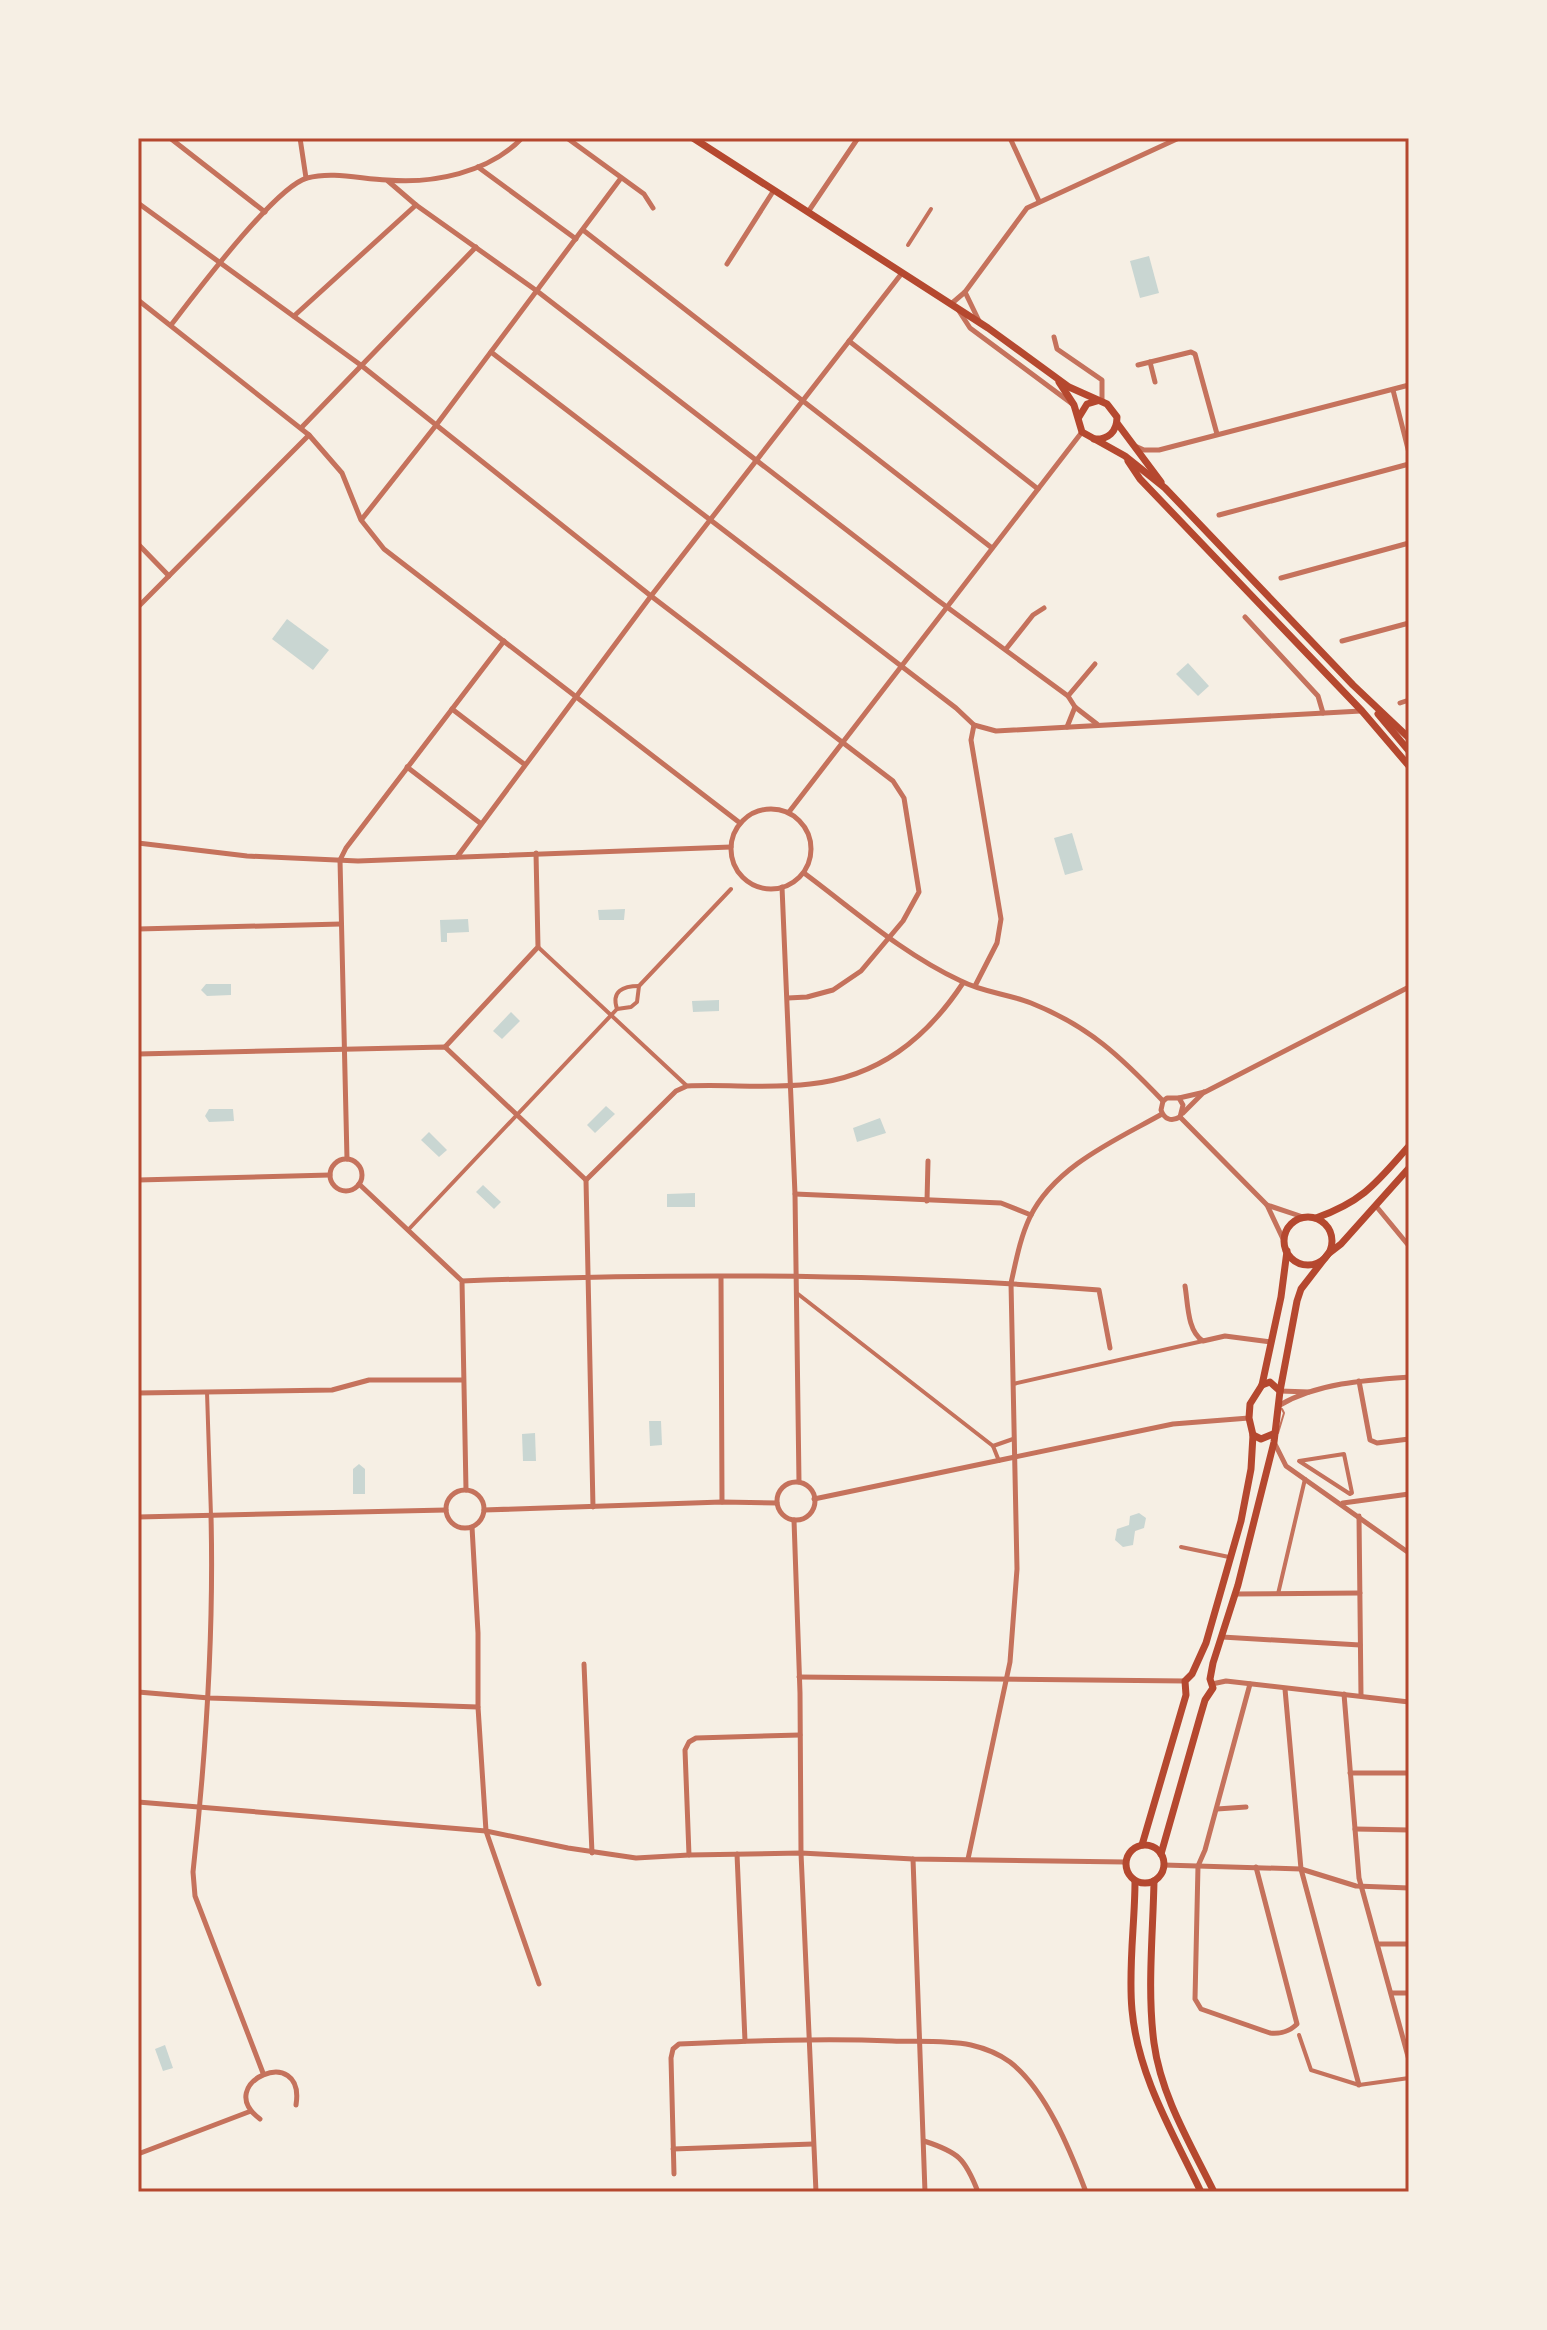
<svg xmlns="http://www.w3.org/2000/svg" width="1547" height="2330" font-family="'Work Sans',sans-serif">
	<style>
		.water { fill: #c9d6d2 }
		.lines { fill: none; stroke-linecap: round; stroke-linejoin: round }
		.service { stroke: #c5725c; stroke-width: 2 }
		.pedestrian { stroke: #c5725c; stroke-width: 4 }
		.minor { stroke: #c5725c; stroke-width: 5 }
		.secondary { stroke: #b5482f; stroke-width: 7 }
		.neatline { fill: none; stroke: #b5482f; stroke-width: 3 }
	</style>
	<rect width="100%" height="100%" fill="#f6efe4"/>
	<g class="water">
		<polygon points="1149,256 1159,293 1140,298 1130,261"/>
		<polygon points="287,619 329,650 313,670 272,639"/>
		<polygon points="1188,663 1209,686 1198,696 1176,674"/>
		<polygon points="1072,833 1083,870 1065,875 1054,838"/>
		<polygon points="625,909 624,920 599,920 598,910"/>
		<polygon points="468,919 469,932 447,933 447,942 441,942 440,920"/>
		<polygon points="206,984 231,984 231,995 207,996 201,990"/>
		<polygon points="719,1000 719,1011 693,1012 692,1001"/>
		<polygon points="511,1012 520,1021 502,1039 493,1031"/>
		<polygon points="606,1106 615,1114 595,1133 587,1125"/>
		<polygon points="209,1109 233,1109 234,1121 209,1122 205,1116"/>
		<polygon points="880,1118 886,1133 857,1142 853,1128"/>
		<polygon points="429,1132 447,1150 439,1157 421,1140"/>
		<polygon points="483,1185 501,1202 494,1209 476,1192"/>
		<polygon points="695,1193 695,1207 667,1207 667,1194"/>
		<polygon points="649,1421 661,1421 662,1445 650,1446"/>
		<polygon points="535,1433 536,1461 523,1461 522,1434"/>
		<polygon points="359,1464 365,1469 365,1494 353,1494 353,1469"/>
		<polygon points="1139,1513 1146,1518 1144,1528 1135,1531 1133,1545 1123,1547 1115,1540 1117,1529 1129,1525 1130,1516"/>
		<polygon points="165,2045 173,2068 163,2071 155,2049"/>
	</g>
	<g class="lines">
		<polyline class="service" points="1278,1433 1284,1413 1282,1409"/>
		<g class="pedestrian">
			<polyline points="908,245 931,209"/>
			<polyline points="538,947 687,1086"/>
			<path d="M 617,1009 C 611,991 623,986 639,986"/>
			<polyline points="409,1229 617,1009 631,1007 637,1002 639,986 731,889"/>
			<polyline points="798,1294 993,1446 999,1461"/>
			<polyline points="1013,1384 1203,1341"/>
			<polyline points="207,1392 211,1516"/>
			<polyline points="993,1446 1013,1439"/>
			<polygon points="1344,1454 1352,1493 1350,1494 1299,1461"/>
			<polyline points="1181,1547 1229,1557"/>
			<polyline points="1278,1594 1305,1479"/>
			<polyline points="1299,2035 1311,2070 1359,2085 1409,2078"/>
		</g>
		<g class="minor">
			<polyline points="170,138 265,212"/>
			<polyline points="300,138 306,178"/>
			<polyline points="567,138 644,194 653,208"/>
			<polyline points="1010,138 1039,201"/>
			<polyline points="478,167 576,239"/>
			<polyline points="388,181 416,205 537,291 936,599 1068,696 1075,707 1097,724"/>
			<polyline points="138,203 362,366 651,596 893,781 904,798 919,892 903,921 861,971 833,990 807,997 788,998"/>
			<polyline points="808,212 858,138"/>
			<polyline points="583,230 992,548"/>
			<polyline points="727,264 774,190"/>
			<polyline points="965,292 980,323"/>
			<polyline points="138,300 309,435 342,473 361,520 384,549 740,823"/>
			<polyline points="951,304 965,292 1027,208 1179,138"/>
			<polyline points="959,311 970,328 1071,403"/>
			<polyline points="294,316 416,205"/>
			<path d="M 171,325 C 195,294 275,187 307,178 C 333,171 361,179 387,180 C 432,184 489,173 522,138"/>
			<polyline points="1054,337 1057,349 1102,380 1102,402"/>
			<polyline points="849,341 1038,489"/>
			<polyline points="491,352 956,708 974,725 996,731 1361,711"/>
			<polyline points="1150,362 1155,382"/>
			<polyline points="1138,365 1191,352 1195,354 1217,434"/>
			<polyline points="1393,390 1409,453"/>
			<polyline points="302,427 476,247"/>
			<polyline points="1135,446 1144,450 1159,450 1409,385"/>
			<polyline points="1219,515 1409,464"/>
			<polyline points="362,519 437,424 621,178"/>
			<polyline points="138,544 169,576"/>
			<polyline points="1281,578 1409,543"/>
			<polyline points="138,607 309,435"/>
			<polyline points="1245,617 1318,696 1323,713"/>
			<polyline points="1342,641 1409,623"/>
			<polyline points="1006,649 1033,615 1044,608"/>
			<polyline points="1068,696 1095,664"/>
			<polyline points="1400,703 1409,700"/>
			<polyline points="452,709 524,764"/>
			<polyline points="974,725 971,740 1001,919 997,943 975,986"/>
			<polyline points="1067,727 1075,707"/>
			<polyline points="407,767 480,823"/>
			<circle cx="771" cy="849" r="40"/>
			<polyline points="789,812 1082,432"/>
			<polyline points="138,843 247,856 358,861 731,847"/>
			<polyline points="457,857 651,596 902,273"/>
			<path d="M 804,873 C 855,911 903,954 961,981 C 982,992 1008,994 1031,1003 C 1089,1026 1121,1057 1163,1101"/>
			<polyline points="782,887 795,1194 799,1482"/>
			<polyline points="138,929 341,924"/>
			<polyline points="445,1047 538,947 536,853"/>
			<polyline points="138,1054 445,1047 586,1180"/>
			<polyline points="1179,1098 1205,1092 1409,987"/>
			<polyline points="1163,1101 1167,1098 1179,1098 1183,1105 1180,1117"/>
			<path d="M 1163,1101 L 1161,1110 C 1164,1119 1171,1122 1180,1117"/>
			<polyline points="1183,1113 1204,1092"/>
			<polyline points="1180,1117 1267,1205 1284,1241"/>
			<polyline points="347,1159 340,860 346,848 504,641"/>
			<circle cx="346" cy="1175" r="16"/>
			<polyline points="138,1180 330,1175"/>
			<polyline points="359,1184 462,1281 466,1490"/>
			<polyline points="795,1194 1001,1203 1031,1215"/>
			<polyline points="927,1201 928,1161"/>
			<polyline points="1267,1205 1303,1217"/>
			<polyline points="1376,1206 1409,1246"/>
			<polyline points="721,1277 722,1502"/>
			<path d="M 462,1281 C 674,1273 888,1273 1099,1290 L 1110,1348"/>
			<path d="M 1185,1286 C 1188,1303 1187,1331 1203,1341 L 1225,1336 L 1271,1342"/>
			<polyline points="1359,1381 1370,1440 1377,1443 1409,1439"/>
			<polyline points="1280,1391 1309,1392"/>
			<polyline points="138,1393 332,1390 369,1380 463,1380"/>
			<path d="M 1280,1405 C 1318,1383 1366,1380 1409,1377"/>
			<polyline points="1275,1444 1286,1466 1409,1553"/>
			<circle cx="796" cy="1501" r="19"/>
			<circle cx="465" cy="1509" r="19"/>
			<polyline points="814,1499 1173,1424 1249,1418"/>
			<polyline points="1343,1503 1409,1494"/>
			<path d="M 593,1507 L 586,1180 L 676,1091 L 687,1086 C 727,1084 770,1089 810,1084 C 878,1077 926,1039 963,983"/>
			<polyline points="484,1510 722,1502 777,1503"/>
			<path d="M 211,1516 C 214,1635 206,1753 193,1872 L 195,1896 L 263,2073"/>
			<polyline points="1359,1516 1361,1696"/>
			<polyline points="138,1517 446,1510"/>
			<polyline points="794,1520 800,1693 801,1853 816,2192"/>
			<polyline points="472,1527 478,1633 478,1707 486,1831 539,1984"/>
			<polyline points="1236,1594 1360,1593"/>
			<polyline points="1222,1637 1360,1645"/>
			<polyline points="584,1664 592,1853"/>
			<polyline points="799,1677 1185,1681"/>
			<polyline points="1212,1684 1226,1681 1409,1702"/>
			<path d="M 1250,1684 L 1205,1850 L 1198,1866 L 1195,1999 L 1201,2009 L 1270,2033 C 1281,2034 1289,2032 1297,2024 L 1256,1867"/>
			<polyline points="1285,1689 1301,1869 1359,2085"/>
			<polyline points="138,1692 209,1698 478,1707"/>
			<polyline points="1344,1694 1359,1878 1409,2060"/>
			<polyline points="800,1735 696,1738 689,1742 685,1750 689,1855 801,1853 913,1859 1125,1862"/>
			<polyline points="1350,1773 1409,1773"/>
			<polyline points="138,1802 486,1831 568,1848 636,1858 689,1855"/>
			<polyline points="1217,1809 1246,1807"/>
			<polyline points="1355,1829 1409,1830"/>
			<polyline points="737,1854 745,2041"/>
			<polyline points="913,1859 925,2192"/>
			<path d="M 968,1859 L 1010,1662 L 1017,1569 L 1011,1283 C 1016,1261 1020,1238 1030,1217 C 1055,1166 1116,1140 1162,1114"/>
			<polyline points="1164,1865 1301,1869 1356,1886 1409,1888"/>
			<polyline points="1379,1944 1409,1944"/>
			<polyline points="1392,1993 1409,1993"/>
			<path d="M 260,2119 C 211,2083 306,2042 296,2105"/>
			<path d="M 924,2141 C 958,2152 965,2158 978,2192"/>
			<polyline points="673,2149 813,2144"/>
			<polyline points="138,2154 251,2111"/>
			<path d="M 674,2174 L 671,2058 L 673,2049 L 679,2044 C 750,2041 821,2038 892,2041 C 918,2042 945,2040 971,2045 C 984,2048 999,2054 1010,2062 C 1046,2090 1070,2150 1086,2192"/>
		</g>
		<g class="secondary">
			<path d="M 693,138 L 988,328 L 1069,387 L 1107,404 L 1117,417 C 1117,432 1108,440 1094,439"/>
			<polyline points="1059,382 1074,405 1082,432 1125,456 1165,488 1353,685 1409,738"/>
			<polyline points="1079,417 1087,404 1097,401"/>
			<polyline points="1117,423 1161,482"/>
			<polyline points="1128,461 1140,479 1362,711 1409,766"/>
			<polyline points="1378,714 1409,751"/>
			<circle cx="1308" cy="1241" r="24"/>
			<path d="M 1316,1218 C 1364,1201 1377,1182 1409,1146"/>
			<polyline points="1262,1385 1270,1382 1280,1391"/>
			<polyline points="1253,1435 1261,1439 1273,1434"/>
			<circle cx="1145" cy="1864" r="19"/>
			<polyline points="1142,1845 1186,1695 1185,1681 1192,1674 1206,1643 1241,1521 1251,1469 1253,1435 1249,1418 1250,1404 1262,1385 1265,1371 1281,1297 1287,1251"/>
			<polyline points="1161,1854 1200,1717 1205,1700 1213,1688 1210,1679 1213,1663 1238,1585 1274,1442 1280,1391 1297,1301 1301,1289 1328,1254 1341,1244 1409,1168"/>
			<path d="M 1135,1881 C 1135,1923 1128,1968 1132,2010 C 1138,2076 1173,2133 1201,2192"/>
			<path d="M 1154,1881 C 1153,1934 1147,1990 1154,2043 C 1161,2096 1191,2145 1214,2192"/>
		</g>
	</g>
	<rect width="1547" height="2330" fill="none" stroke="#f6efe4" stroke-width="280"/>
	<rect x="140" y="140" width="1267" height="2050" class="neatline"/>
</svg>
